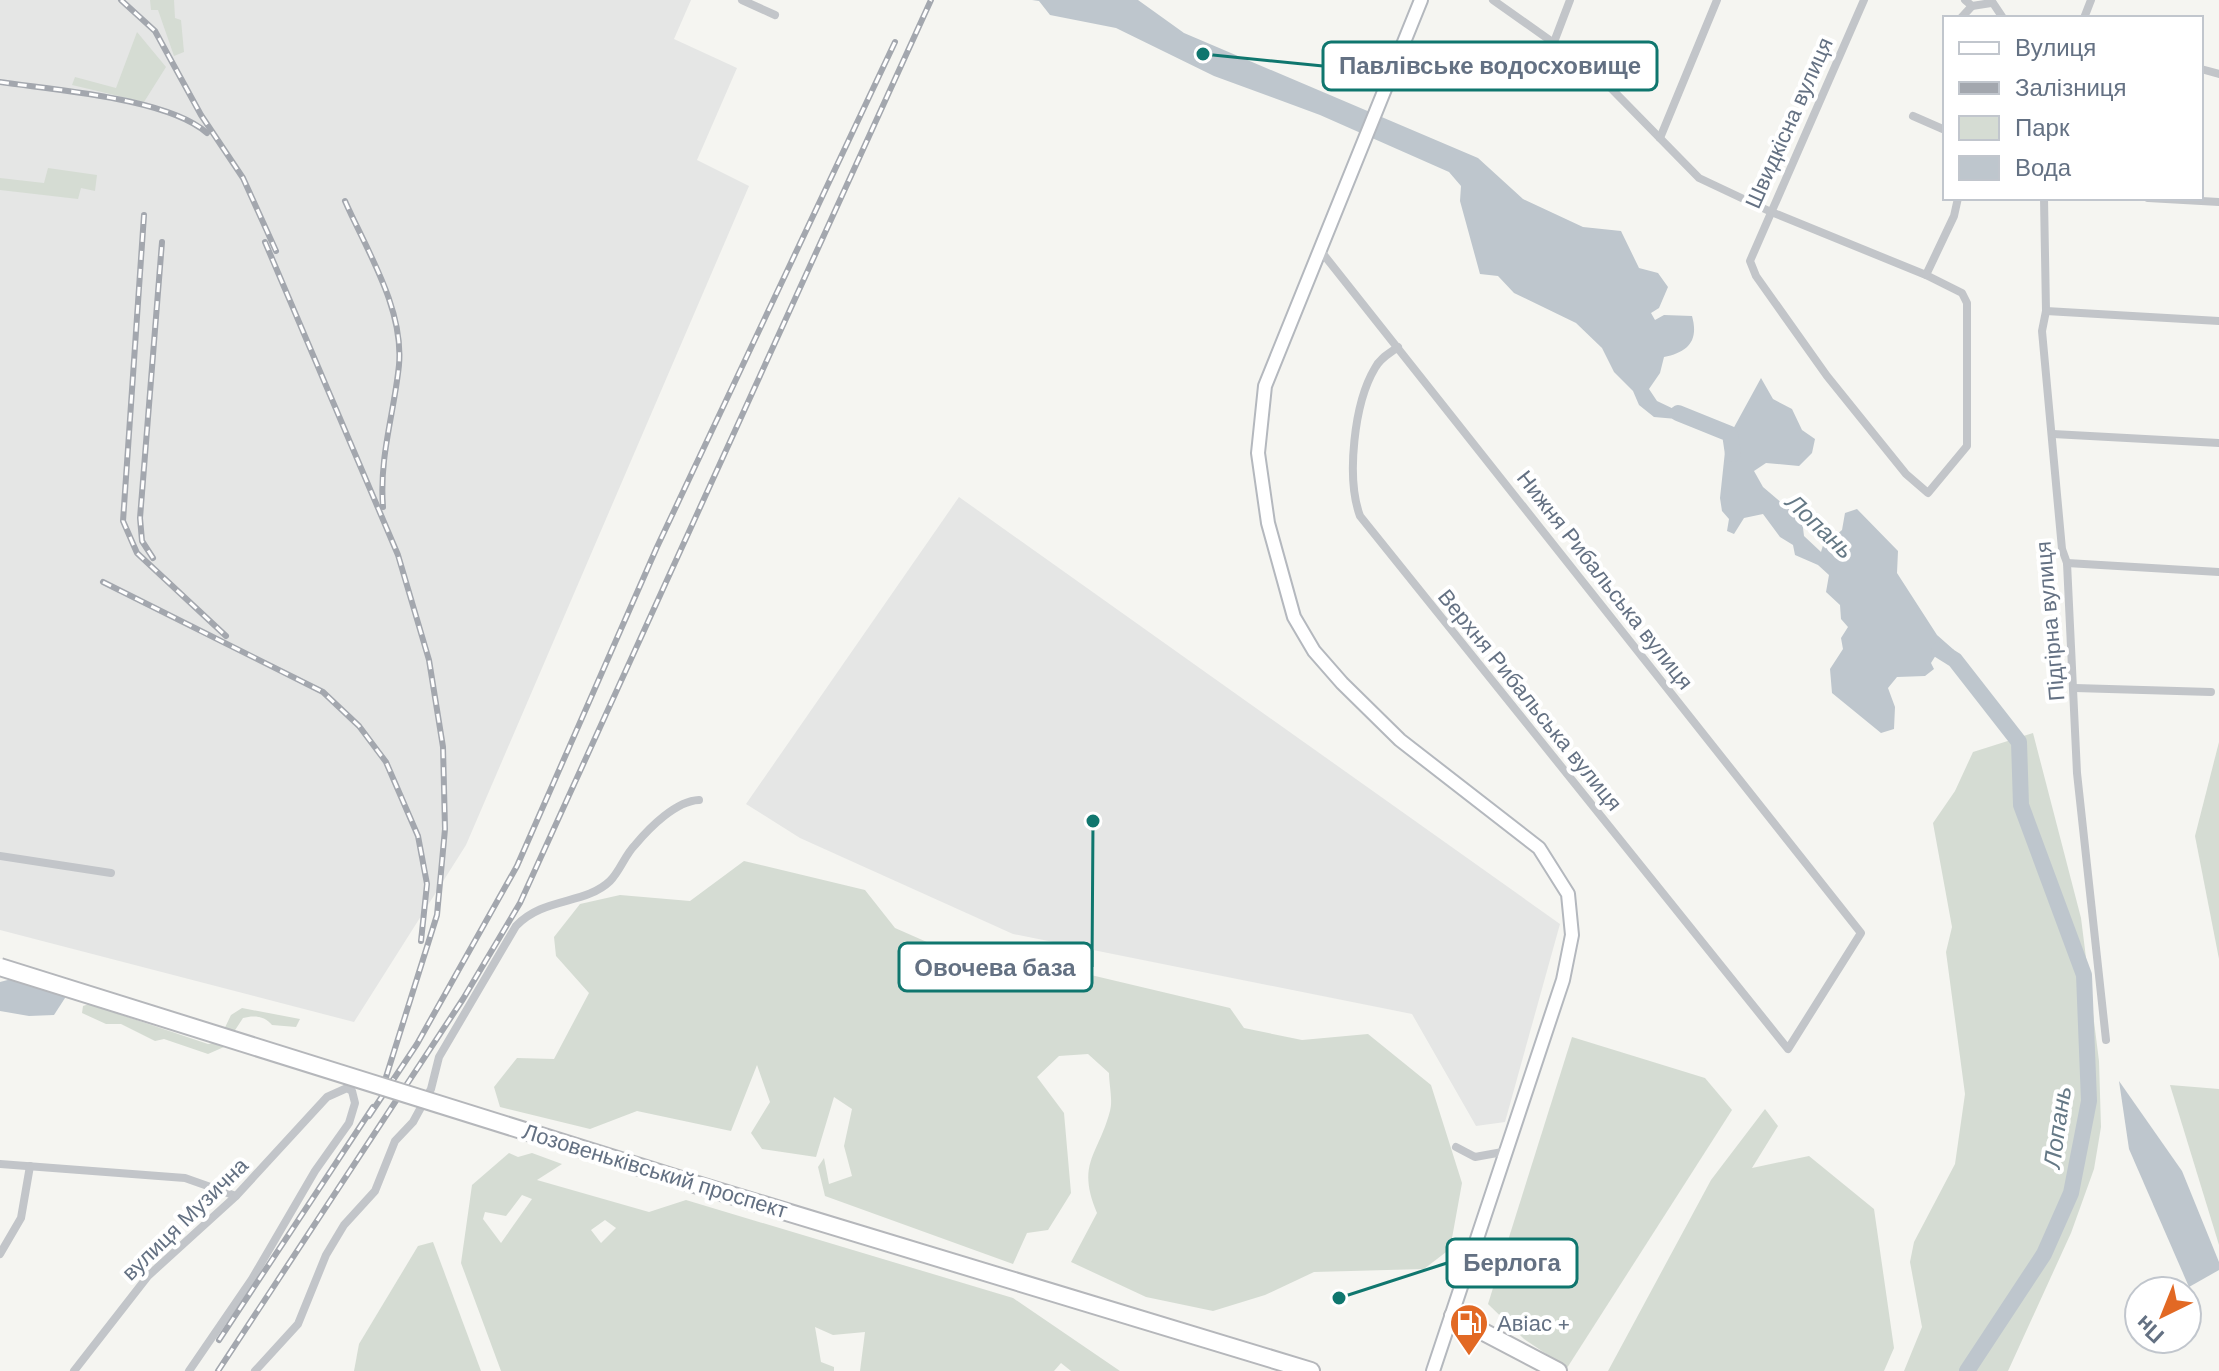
<svg xmlns="http://www.w3.org/2000/svg" width="2219" height="1371" font-family="'DM Sans',sans-serif">
	<style>
		.built { fill: #e5e6e5 }
		.green { fill: #d5dcd3; fill-rule: evenodd }
		.water { fill: #bec6cd }
		.lines { fill: none; stroke-linecap: round; stroke-linejoin: round }
		.river { stroke: #bec6cd; stroke-width: 16 }
		.secondary-casing { stroke: #b4b8be; stroke-width: 16 }
		.highway-casing { stroke: #b5b7bb; stroke-width: 20 }
		.street { stroke: #c2c5c9; stroke-width: 8 }
		.secondary { stroke: #fff; stroke-width: 12 }
		.highway { stroke: #fff; stroke-width: 16 }
		.rail-casing { stroke: #a3a7ae; stroke-width: 6 }
		.rail { stroke: #fff; stroke-width: 3; stroke-dasharray: 9; stroke-linecap: butt }
		.highway-bridge-casing { stroke: #b5b7bb; stroke-width: 20; stroke-linecap: butt }
		.highway-bridge { stroke: #fff; stroke-width: 16 }
		.labels { text-anchor: middle; dominant-baseline: central; stroke-width: 8; stroke-linejoin: round; paint-order: stroke }
		.street-label { font-size: 22px; fill: #647183; stroke: #fff }
		.poi-label { font-size: 22px; fill: #647183; stroke: #fff; text-anchor: start }
		.water-label { font-size: 24px; font-style: italic; fill: #657986; stroke: #fff }
		.leader { fill: none; stroke: #0f766e; stroke-width: 3 }
		.callout-dot { fill: #0f766e; stroke: #fff; stroke-width: 3 }
		.callout { fill: #fff; stroke: #0f766e; stroke-width: 3 }
		.callout-label { font-size: 24px; text-anchor: middle; font-weight: bold; fill: #647183 }
	</style>
	<rect width="100%" height="100%" fill="#f5f5f1"/>
	<g class="built">
		<polygon points="0,0 691,0 674,39 737,68 697,160 749,186 466,845 354,1022 0,930"/>
		<polygon points="959,497 1560,924 1505,1122 1476,1126 1412,1014 1013,934 800,838 746,804"/>
	</g>
	<g class="green">
		<polygon points="150,0 174,0 175,18 181,20 184,52 174,56 158,10 151,10"/>
		<polygon points="137,32 166,67 144,102 72,85 75,77 116,88"/>
		<polygon points="48,168 97,175 95,191 81,188 78,199 0,190 0,178 44,183"/>
		<polygon points="2033,733 2081,918 2099,1061 2101,1127 2094,1169 2071,1233 2008,1371 1904,1371 1922,1327 1910,1262 1914,1242 1955,1164 1965,1094 1946,952 1952,927 1933,823 1955,791 1973,752"/>
		<polygon points="2219,742 2219,959 2195,836"/>
		<path d="M 744,861 L 865,890 L 895,928 L 970,961 L 994,952 L 1230,1008 L 1244,1028 L 1302,1040 L 1368,1034 L 1431,1085 L 1462,1183 L 1450,1249 L 1424,1269 L 1314,1272 L 1265,1295 L 1213,1311 L 1146,1297 L 1071,1262 L 1097,1213 C 1076,1163 1098,1156 1110,1111 C 1113,1100 1109,1084 1109,1073 L 1088,1054 L 1059,1056 L 1037,1077 L 1064,1113 L 1071,1193 L 1048,1230 L 1027,1233 L 1013,1264 L 825,1196 L 818,1167 L 824,1158 L 829,1184 L 852,1176 L 844,1146 L 852,1109 L 834,1097 L 816,1157 L 762,1149 L 751,1133 L 770,1102 L 757,1065 L 731,1131 L 637,1111 L 590,1129 L 500,1107 L 494,1087 L 517,1058 L 554,1059 L 589,993 L 556,956 L 554,937 L 580,904 L 620,895 L 690,901 Z"/>
		<path d="M 89,1004 L 208,1044 L 218,1042 L 231,1015 L 242,1008 L 300,1019 L 296,1027 L 272,1025 C 265,1016 254,1015 243,1018 L 224,1047 L 208,1054 L 164,1039 L 155,1041 L 121,1024 L 106,1024 L 82,1013 L 83,1006 Z"/>
		<polygon points="1572,1037 1705,1078 1732,1110 1567,1368 1524,1339 1488,1304"/>
		<polygon points="2170,1085 2219,1089 2219,1245"/>
		<polygon points="1765,1109 1778,1126 1752,1168 1809,1156 1874,1209 1894,1348 1884,1371 1608,1371 1711,1180"/>
		<path d="M 509,1153 L 518,1157 L 532,1153 L 562,1164 L 537,1180 L 649,1212 L 686,1200 L 1013,1298 L 1120,1371 L 1071,1371 L 1061,1363 L 1054,1371 L 860,1371 L 865,1332 L 833,1335 L 815,1327 L 821,1362 L 834,1367 L 834,1371 L 501,1371 L 461,1263 L 472,1185 ZM 522,1195 L 532,1199 L 501,1243 L 483,1219 L 485,1212 L 506,1216 ZM 605,1220 L 616,1228 L 601,1243 L 591,1230 Z"/>
		<polygon points="433,1242 481,1371 354,1371 359,1344 418,1246"/>
	</g>
	<g class="water">
		<path d="M 1032,0 L 1138,0 L 1184,33 L 1478,158 L 1523,199 L 1583,227 L 1621,231 L 1639,268 L 1658,273 L 1668,287 L 1659,308 L 1651,313 L 1655,320 L 1664,315 L 1692,316 C 1699,341 1688,352 1664,357 L 1660,373 L 1649,389 L 1657,401 L 1699,421 L 1654,417 L 1639,405 L 1633,391 L 1614,372 L 1602,348 L 1576,323 L 1514,293 L 1498,276 L 1480,274 L 1460,201 L 1461,186 L 1449,172 L 1320,115 L 1214,76 L 1116,28 L 1050,15 L 1039,1 Z"/>
		<polygon points="1761,378 1773,399 1792,409 1802,430 1815,439 1812,453 1799,466 1766,463 1754,471 1763,487 1802,520 1804,536 1821,552 1829,525 1836,535 1842,530 1845,513 1857,509 1898,551 1897,573 1937,635 1954,650 1955,660 1936,655 1931,663 1934,669 1925,676 1897,677 1888,688 1895,707 1894,729 1881,733 1832,693 1830,669 1843,649 1841,638 1848,627 1841,619 1840,605 1826,592 1829,575 1818,565 1795,555 1793,545 1780,537 1763,514 1744,518 1734,534 1727,531 1729,519 1722,511 1720,498 1726,442"/>
		<polygon points="19,977 68,982 65,998 54,1015 29,1016 0,1011 0,982"/>
		<polygon points="2119,1081 2182,1171 2219,1262 2219,1270 2189,1287 2129,1149"/>
	</g>
	<g class="lines">
		<g class="river">
			<polyline points="1678,413 1730,434 1733,454"/>
			<polyline points="1939,650 1955,660 2019,742 2021,805 2084,975 2089,1101 2071,1193 2044,1254 1967,1371"/>
		</g>
		<g class="secondary-casing">
			<polyline id="secondary" points="1421,0 1265,386 1258,453 1268,523 1294,617 1314,651 1342,683 1400,740 1539,848 1568,894 1572,935 1563,980 1433,1371"/>
		</g>
		<g class="highway-casing">
			<g id="highway">
				<polyline points="691,1183 1311,1371"/>
				<polyline points="1453,1316 1558,1371"/>
			</g>
		</g>
		<g class="street">
			<polyline points="742,0 775,15"/>
			<polyline points="1493,0 1596,73 1699,178 1769,211 1926,275 1962,293 1967,303 1967,446 1928,493 1906,474 1827,376 1756,276 1750,261 1864,0"/>
			<polyline points="1965,0 1972,6 1991,3"/>
			<polyline points="1991,0 2003,18"/>
			<polyline points="1961,18 1972,6"/>
			<polyline points="2084,18 2091,0"/>
			<polyline points="1554,42 1570,0"/>
			<polyline points="2201,69 2219,74"/>
			<polyline points="1913,116 1945,130"/>
			<polyline points="1660,138 1717,0"/>
			<polyline points="2044,198 2046,311 2042,331 2062,549 2067,563 2077,773 2106,1040"/>
			<polyline points="2148,198 2219,202"/>
			<path d="M 1320,250 L 1861,933 L 1788,1049 L 1360,516 C 1346,478 1354,403 1375,368 C 1380,358 1390,353 1398,347"/>
			<polyline points="1926,275 1954,216 1958,198"/>
			<polyline points="2046,311 2219,321"/>
			<polyline points="2053,434 2219,443"/>
			<polyline points="2067,563 2219,572"/>
			<polyline points="2075,688 2211,692"/>
			<polyline points="0,856 111,873"/>
			<polyline points="1456,1147 1475,1157 1508,1151"/>
			<polyline points="0,1164 185,1178 236,1196"/>
			<polyline points="0,1254 21,1218 30,1166"/>
			<polyline points="74,1371 148,1276 236,1196 327,1097 347,1088 352,1091 355,1103 349,1123 315,1171 252,1279 189,1371"/>
			<path d="M 255,1371 L 298,1324 L 326,1255 L 344,1225 L 375,1191 L 395,1141 L 413,1122 L 431,1089 L 439,1057 L 516,926 C 543,897 585,905 610,881 C 620,871 625,855 635,845 C 650,827 676,801 699,800"/>
		</g>
		<use href="#secondary" class="secondary"/>
		<use href="#highway" class="highway"/>
		<g class="rail-casing">
			<g id="rail">
				<polyline points="121,0 155,31 201,115 243,178 276,251"/>
				<path d="M 0,82 C 54,90 168,98 207,133"/>
				<path d="M 345,201 C 367,251 404,309 399,365 C 394,414 379,457 383,507"/>
				<polyline points="144,215 123,521 137,553 226,636"/>
				<polyline points="265,242 398,555 429,660 443,747 445,829 437,915 386,1077"/>
				<polyline points="153,558 142,541 140,518 162,242"/>
				<polyline points="103,582 323,692 359,726 386,762 418,836 427,884 421,941"/>
				<polyline points="369,1116 417,1044 517,866 657,547 895,42"/>
				<polyline points="219,1340 373,1107"/>
				<polyline points="218,1371 463,999 520,903 931,0"/>
			</g>
		</g>
		<use href="#rail" class="rail"/>
		<g class="highway-bridge-casing">
			<polyline id="highway-bridge" points="0,967 691,1183"/>
		</g>
		<use href="#highway-bridge" class="highway-bridge"/>
	</g>
	<defs>
		<g id="fuel-pin" transform="scale(2)"><path d="M0 17L-7.5 6A9.5 9.5 0 1 1 7.5 6Z" fill="#e26924" stroke="#fff"/><path d="M-5.5-6h7V0h2V4h1.3V-2.5L3-4.5l.8-.8L6-3V5H2.5V1h-1V6h-7ZM-4.2-4.7v3.2H.2V-4.7Z" fill="#fff"/></g>
	</defs>
	<g fill-rule="evenodd">
		<use href="#fuel-pin" x="1469" y="1323"/>
	</g>
	<g class="labels">
		<g class="street-label">
			<text transform="translate(1789 123) rotate(-66)">Швидкісна вулиця</text>
			<text transform="translate(1605 580) rotate(52)">Нижня Рибальська вулиця</text>
			<text transform="translate(2050 621) rotate(-95)">Підгірна вулиця</text>
			<text transform="translate(1530 700) rotate(51)">Верхня Рибальська вулиця</text>
			<text transform="translate(655 1171) rotate(17)">Лозовеньківський проспект</text>
			<text transform="translate(185 1219) rotate(-44)">вулиця Музична</text>
		</g>
		<g class="poi-label">
			<text x="1497" y="1323">Авiас +</text>
		</g>
		<g class="water-label">
			<text transform="translate(1820 526) rotate(43)">Лопань</text>
			<text transform="translate(2057 1127) rotate(-82)">Лопань</text>
		</g>
	</g>
	<path class="leader" d="M1203 54L1323 66M1093 821L1092 967M1339 1298L1447 1263"/>
	<g class="callout-dot">
		<circle cx="1203" cy="54" r="8"/>
		<circle cx="1093" cy="821" r="8"/>
		<circle cx="1339" cy="1298" r="8"/>
	</g>
	<g class="callout">
		<rect x="1323" y="42" width="334" height="48" rx="8"/>
		<rect x="899" y="943" width="193" height="48" rx="8"/>
		<rect x="1447" y="1239" width="130" height="48" rx="8"/>
	</g>
	<g class="callout-label">
		<text x="1490" y="74">Павлівське водосховище</text>
		<text x="995" y="976">Овочева база</text>
		<text x="1512" y="1271">Берлога</text>
	</g>
	<rect x="1943" y="16" width="260" height="184" fill="#ffffff" stroke="#c1c6cd" stroke-width="2"/>
	<rect x="1959" y="42" width="40" height="12" fill="#ffffff" stroke="#c1c6cd" stroke-width="2"/>
	<text x="2015" y="56" font-size="24" fill="#647183">Вулиця</text>
	<rect x="1959" y="82" width="40" height="12" fill="#a3a7ae" stroke="#c1c6cd" stroke-width="2"/>
	<text x="2015" y="96" font-size="24" fill="#647183">Залізниця</text>
	<rect x="1959" y="116" width="40" height="24" fill="#d5dcd3" stroke="#c1c6cd" stroke-width="2"/>
	<text x="2015" y="136" font-size="24" fill="#647183">Парк</text>
	<rect x="1959" y="156" width="40" height="24" fill="#bec6cd" stroke="#c1c6cd" stroke-width="2"/>
	<text x="2015" y="176" font-size="24" fill="#647183">Вода</text>
	<g transform="translate(2163 1315) rotate(223)"><circle r="38" fill="#ffffff" stroke="#c1c6cd" stroke-width="2"/>
	<path d="M0-6L14 30L0 20L-14 30Z" fill="#e26924"/>
	<text y="-12" font-size="22" font-weight="bold" text-anchor="middle" fill="#647183">Пн</text>
	</g>
</svg>
